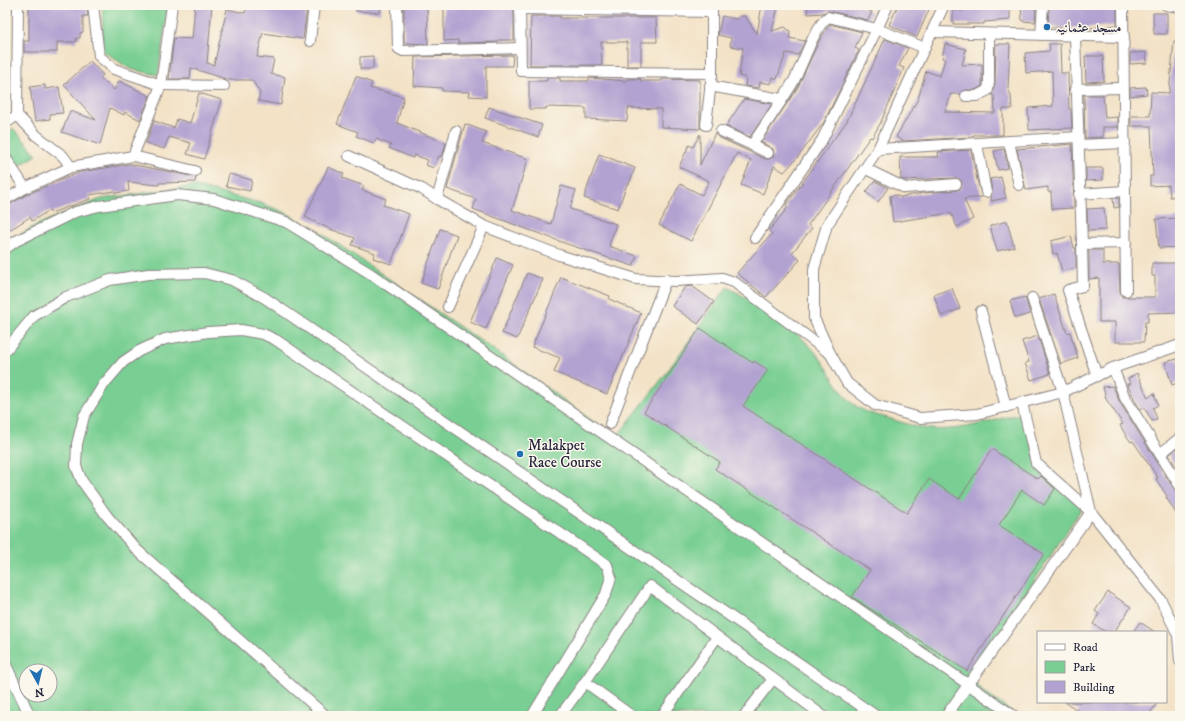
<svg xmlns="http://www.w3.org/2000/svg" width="1185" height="721" font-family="'IM FELL DW Pica',Amiri,serif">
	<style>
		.green { fill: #79cf93; stroke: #4e7867; fill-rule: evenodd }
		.building { fill: #b2a2d1 }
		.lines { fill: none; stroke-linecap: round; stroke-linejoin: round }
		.minor-casing { stroke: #8a8280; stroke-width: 12 }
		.minor { stroke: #fff; stroke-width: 10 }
		.poi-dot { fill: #1f6fb2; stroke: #fbf7ec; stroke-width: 1.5 }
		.labels { text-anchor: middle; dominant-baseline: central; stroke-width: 3; stroke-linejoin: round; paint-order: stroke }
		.poi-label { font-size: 15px; fill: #22223b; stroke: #fbf7ec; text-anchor: start }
	</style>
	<rect width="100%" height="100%" fill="#fbf7ec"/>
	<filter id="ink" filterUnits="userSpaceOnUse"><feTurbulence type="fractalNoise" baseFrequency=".025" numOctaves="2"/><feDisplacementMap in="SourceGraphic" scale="8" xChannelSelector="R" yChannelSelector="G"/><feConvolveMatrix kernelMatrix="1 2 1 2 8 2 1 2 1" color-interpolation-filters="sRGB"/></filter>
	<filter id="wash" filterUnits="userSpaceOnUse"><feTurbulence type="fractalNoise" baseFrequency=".012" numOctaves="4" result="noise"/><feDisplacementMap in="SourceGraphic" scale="16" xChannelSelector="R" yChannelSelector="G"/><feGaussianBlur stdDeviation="0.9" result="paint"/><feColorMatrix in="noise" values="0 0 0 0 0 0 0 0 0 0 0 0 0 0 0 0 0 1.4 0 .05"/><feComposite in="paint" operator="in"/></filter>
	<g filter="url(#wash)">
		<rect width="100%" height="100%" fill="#f3e2c6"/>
		<g class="green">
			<polygon points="103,5 168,6 158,75 130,69 102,50"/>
			<polygon points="13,128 37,155 17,167 5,148 5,137"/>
			<path d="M 193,186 L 260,203 L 284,212 L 314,228 L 497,352 L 616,438 L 665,375 L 727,287 C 756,302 796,329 817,354 C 831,371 840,396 859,408 C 869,414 881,416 891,419 C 901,422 912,426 923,428 C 956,434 992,420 1024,413 L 1038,470 L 1083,506 L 971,678 L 982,691 L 1018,716 L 5,716 L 5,244 L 36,225 L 101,199 ZM 26,671 L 50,671 L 50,695 L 26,695 Z"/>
		</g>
		<g id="blocks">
			<g class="building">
				<polygon points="29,5 87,5 88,16 83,16 83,32 80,33 80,38 76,38 76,42 57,42 57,52 24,52 24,41 29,41"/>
				<polygon points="195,5 212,5 207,63 214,65 227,9 245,13 247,5 289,9 290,5 307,7 303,39 263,33 257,57 274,59 271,74 285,77 281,105 258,101 260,93 252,80 229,80 191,68 190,79 169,79 174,38 192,39"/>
				<polygon points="356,5 381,5 380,13 356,11"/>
				<polygon points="404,5 427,5 428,44 404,43"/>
				<polygon points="444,5 514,5 514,40 498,40 498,42 458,43 458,40 444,41"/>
				<polygon points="762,5 778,7 772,31 785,27 790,31 789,38 805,41 798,55 786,53 777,79 773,77 771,84 760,82 759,88 745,86 746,78 739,76 743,48 730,46 731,38 718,35 722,16 736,19 740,16 745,16 757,34"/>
				<polygon points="807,5 857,5 872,12 868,20 829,11 822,13 808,14"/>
				<polygon points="898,5 931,5 917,37 889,25"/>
				<polygon points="963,5 1010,5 1010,20 984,22 984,24 953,24 953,10 963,11"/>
				<polygon points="1021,5 1036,5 1035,22 1022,21"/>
				<polygon points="1049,5 1117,5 1117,25 1090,28 1048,27"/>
				<polygon points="1153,13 1167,13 1167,34 1154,34"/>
				<polygon points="531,16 560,16 560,18 656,18 657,42 641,42 641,66 627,66 627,42 601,42 602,65 530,65"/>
				<polygon points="830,24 862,32 855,48 859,50 824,122 798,157 784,172 774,166 763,194 741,185 751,160 737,153 691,241 659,225 680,184 702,195 709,181 679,167 689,145 693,147 700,134 700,165 715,133 718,137 765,159 769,159 774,156 773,149 761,142 798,87 819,41"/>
				<polygon points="885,39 908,48 899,66 904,68 881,122 872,138 870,137 808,225 812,228 792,253 800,260 766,297 737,273 772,234 769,231 788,207 786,205 847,121"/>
				<polygon points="1174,41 1180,41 1180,196 1170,197 1169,185 1150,186 1150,176 1153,176 1151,126 1131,126 1131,116 1150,116 1151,92 1169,93"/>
				<polygon points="945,44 966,49 962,65 982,64 982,86 975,90 966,90 960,94 951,94 945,112 995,113 994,96 992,95 995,83 996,44 1010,44 1008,89 1011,96 1012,109 1003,109 1003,135 973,135 973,137 903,141 896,137 918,99 926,71 940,76 945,59 942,58"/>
				<polygon points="1049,44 1060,44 1061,73 1068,73 1069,109 1071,109 1072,128 1029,130 1028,108 1053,106 1052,71 1026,73 1025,53 1050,51"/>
				<polygon points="1146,52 1147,63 1130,64 1130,53"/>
				<polygon points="513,55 512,66 486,66 486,97 469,96 470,92 442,91 442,88 414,86 415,57"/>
				<polygon points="373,56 373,69 360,69 360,57"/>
				<polygon points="1085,56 1103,56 1104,81 1086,82"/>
				<polygon points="90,61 103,75 100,78 114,90 119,81 150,96 140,120 125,112 124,115 110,108 100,145 62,132 70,111 96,120 64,85"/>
				<polygon points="356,76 372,83 370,88 404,97 397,123 446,143 442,157 439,156 433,168 426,165 428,160 414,155 413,158 389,148 391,145 376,139 374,143 356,136 358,132 337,124"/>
				<polygon points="547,78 560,78 560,81 589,81 589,78 627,81 627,79 641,79 641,81 662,81 662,79 700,80 700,129 661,127 661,109 628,108 627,121 586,119 586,108 546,107 546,109 529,109 529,81 547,81"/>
				<polygon points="45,85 45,89 59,87 63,113 50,114 50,119 35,121 30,87"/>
				<polygon points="1146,87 1147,94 1130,96 1130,88"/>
				<polygon points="199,93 222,100 204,159 187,154 191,143 169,137 164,149 146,143 154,121 174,128 177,119 190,123"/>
				<polygon points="1084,95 1103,95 1105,118 1118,117 1118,127 1103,127 1103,137 1085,138"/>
				<polygon points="744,99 772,104 750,137 726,126"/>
				<polygon points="489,107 542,125 538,137 485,118"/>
				<polygon points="465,124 486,132 482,143 528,159 512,210 551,224 561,186 576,190 570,209 616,224 609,246 637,256 633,266 567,244 473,209 476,199 447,189"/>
				<polygon points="1072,144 1074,208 1052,209 1051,192 1048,192 1048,187 1026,190 1017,149"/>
				<polygon points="1004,149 1008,168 998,170 994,151"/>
				<polygon points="971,150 977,180 982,197 964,199 973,219 957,227 951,213 893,222 890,196 897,195 901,198 901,197 923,193 957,190 960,189 962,184 961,180 956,178 903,180 901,179 900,157 939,157 938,152"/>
				<polygon points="599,154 635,168 629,184 627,184 618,209 584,198"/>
				<polygon points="130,164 196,177 195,182 159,183 159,185 128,182 129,191 115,193 115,191 89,195 90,199 51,213 50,210 32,221 30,217 5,233 5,207 28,194 80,172"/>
				<polygon points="328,167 344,174 342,178 364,186 362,190 386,199 383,205 409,214 391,264 373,258 375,253 352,245 355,238 330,229 305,217"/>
				<polygon points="1086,168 1103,168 1103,180 1086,181"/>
				<polygon points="229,174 252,180 250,191 226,186"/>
				<polygon points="1001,177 1006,198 991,201 992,191 990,179"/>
				<polygon points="875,181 888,188 878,202 866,192"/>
				<polygon points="1113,198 1119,198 1119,207 1114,208"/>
				<polygon points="1104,208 1106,230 1088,231 1087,209"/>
				<polygon points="1180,218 1180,247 1159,248 1156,219"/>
				<polygon points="1007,221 1014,247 997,251 990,226"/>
				<polygon points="440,229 457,235 438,289 421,283"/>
				<polygon points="1071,236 1074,248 1076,248 1076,268 1062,271 1057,253 1053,254 1051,241"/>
				<polygon points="1089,250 1103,250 1103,264 1119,264 1120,291 1122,297 1155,297 1155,276 1152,276 1152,263 1180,263 1180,312 1148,313 1148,322 1145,322 1144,342 1115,342 1115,322 1099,322 1099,278 1089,279"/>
				<polygon points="497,258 513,265 486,329 470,322"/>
				<polygon points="527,273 543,279 517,339 502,333"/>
				<polygon points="561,277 610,296 609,299 641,313 607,394 554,372 560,358 532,347"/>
				<polygon points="692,286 714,302 698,324 672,306 685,287"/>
				<polygon points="952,288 960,309 941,316 934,295"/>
				<polygon points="1054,294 1067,333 1070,332 1078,358 1061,364 1039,299"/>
				<polygon points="1025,297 1030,314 1015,318 1010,301"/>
				<polygon points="700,328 753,363 754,361 768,370 743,406 907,513 929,479 959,499 992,449 1038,479 1041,476 1055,489 1044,505 1022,490 999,525 1044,554 967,671 852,597 870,570 715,469 720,462 644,412"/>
				<polygon points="1038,336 1050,374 1031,380 1025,363 1029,362 1022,341"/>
				<polygon points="1177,359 1180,368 1180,382 1172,385 1165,362"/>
				<polygon points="1137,373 1148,398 1154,393 1158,405 1153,408 1157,419 1152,421 1144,407 1140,410 1127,384 1131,384 1128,379"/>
				<polygon points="1113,386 1119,401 1174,489 1180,492 1180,520 1166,497 1167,496 1156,479 1158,478 1133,441 1131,442 1125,434 1120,425 1123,424 1106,399 1103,387"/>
				<polygon points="1177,448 1180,452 1180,473 1169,455"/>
				<polygon points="1108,592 1131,607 1114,632 1106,632 1093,624 1099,614 1095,611"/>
				<polygon points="1140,622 1155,632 1133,632"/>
				<polygon points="1065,702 1158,702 1148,716 1076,716 1079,711"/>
			</g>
		</g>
	</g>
	<g filter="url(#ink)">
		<use href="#blocks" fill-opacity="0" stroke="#8a8280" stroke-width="1"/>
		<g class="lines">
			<g class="minor-casing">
				<g id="minor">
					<polyline points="18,5 17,115 37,136 63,156 71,167"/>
					<polyline points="93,5 99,56 114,69 161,85 224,86"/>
					<polyline points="397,5 398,48 403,51 520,48"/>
					<polyline points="520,5 521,71 712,73"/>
					<polyline points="888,5 877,29 925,48"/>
					<polyline points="944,5 878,149 827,225 814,269 814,318 830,353 847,383 875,405 920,418 977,414 1063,392 1113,368 1180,345"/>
					<polyline points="1123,5 1126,291"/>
					<polyline points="1166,5 1180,7"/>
					<polyline points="520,9 712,12"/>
					<polyline points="932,32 1124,37"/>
					<polyline points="1041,35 1043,5"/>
					<polyline points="1075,36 1082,244"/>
					<polyline points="310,41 314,5"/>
					<polyline points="710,86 781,99"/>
					<polyline points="1075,89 1123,88"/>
					<polyline points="966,96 977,96 988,90 989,82 989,34"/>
					<polyline points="5,124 17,115"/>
					<polyline points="706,125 712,73 712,5"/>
					<polyline points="456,131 437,199 484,226"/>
					<path d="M 721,131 L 752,145 C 765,125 779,105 792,84 C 803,66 813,28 828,17 L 877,29 L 822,140 L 755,238"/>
					<polyline points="1009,142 1019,185"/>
					<polyline points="977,144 986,192"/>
					<polyline points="752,145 768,153"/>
					<polyline points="1079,145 1125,143"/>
					<polyline points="878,149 1078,137"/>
					<polyline points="133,156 161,85 172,5"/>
					<polyline points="349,156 422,189 437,199"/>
					<polyline points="5,157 25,188"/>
					<polyline points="866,169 905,188 956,184"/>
					<polyline points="1079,194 1125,191"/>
					<polyline points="5,200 25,188 71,167 133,156 195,171"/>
					<polyline points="5,249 16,241 75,212 99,206 177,195 214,199 286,222 371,274 1014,716"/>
					<polyline points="448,307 484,226 559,255 636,279 676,281 722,278 734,282 828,352"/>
					<polyline points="981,311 1006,407"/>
					<polyline points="5,351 34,316 66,297 110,280 148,274 204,273 232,280 265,298 876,716"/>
					<polyline points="1113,368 1125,398 1180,486"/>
					<polyline points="1097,376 1068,290 1083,286 1082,244 1126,243"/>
					<polyline points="1022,403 1036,463 1091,512 1161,600 1178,635 1180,661"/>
					<polyline points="610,424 666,280"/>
					<polyline points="1160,454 1180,438"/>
					<polyline points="5,663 30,716"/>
					<polyline points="326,716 137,550 107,516 82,481 76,466 77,444 84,416 104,384 123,362 139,351 165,339 208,332 241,330 263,334 276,340 607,565 611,577 606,594 532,716"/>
					<polyline points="560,716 585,682"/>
					<polyline points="632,716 585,682 650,586 823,716"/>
					<polyline points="662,716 717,637"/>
					<polyline points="744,716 773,679"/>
					<polyline points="946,716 1091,512 1063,392 1032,298"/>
				</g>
			</g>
			<use href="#minor" class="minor"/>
		</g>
	</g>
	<g class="poi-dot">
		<circle cx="1047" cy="27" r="4"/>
		<circle cx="520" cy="454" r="4"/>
	</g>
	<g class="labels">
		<g class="poi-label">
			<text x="1055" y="27">مسجد عثمانیہ</text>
			<text x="528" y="445">Malakpet<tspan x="528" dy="17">Race Course</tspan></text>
		</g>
	</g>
	<rect width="1185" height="721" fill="none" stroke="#fbf7ec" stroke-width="20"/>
	<rect x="1037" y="631" width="130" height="72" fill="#fbf7ec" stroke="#a4a2a5"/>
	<rect x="1045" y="644" width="20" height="6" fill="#ffffff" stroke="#a4a2a5"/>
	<text x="1073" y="651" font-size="12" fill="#22223b">Road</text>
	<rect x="1045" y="661" width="20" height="12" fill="#79cf93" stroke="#a4a2a5"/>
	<text x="1073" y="671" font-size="12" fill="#22223b">Park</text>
	<rect x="1045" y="681" width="20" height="12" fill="#b2a2d1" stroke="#a4a2a5"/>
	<text x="1073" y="691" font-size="12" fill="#22223b">Building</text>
	<g transform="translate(38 683) rotate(172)"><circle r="19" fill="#fbf7ec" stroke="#a4a2a5"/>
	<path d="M0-3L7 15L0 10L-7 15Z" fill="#1f6fb2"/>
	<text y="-6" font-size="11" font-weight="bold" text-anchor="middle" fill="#22223b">N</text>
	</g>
</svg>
